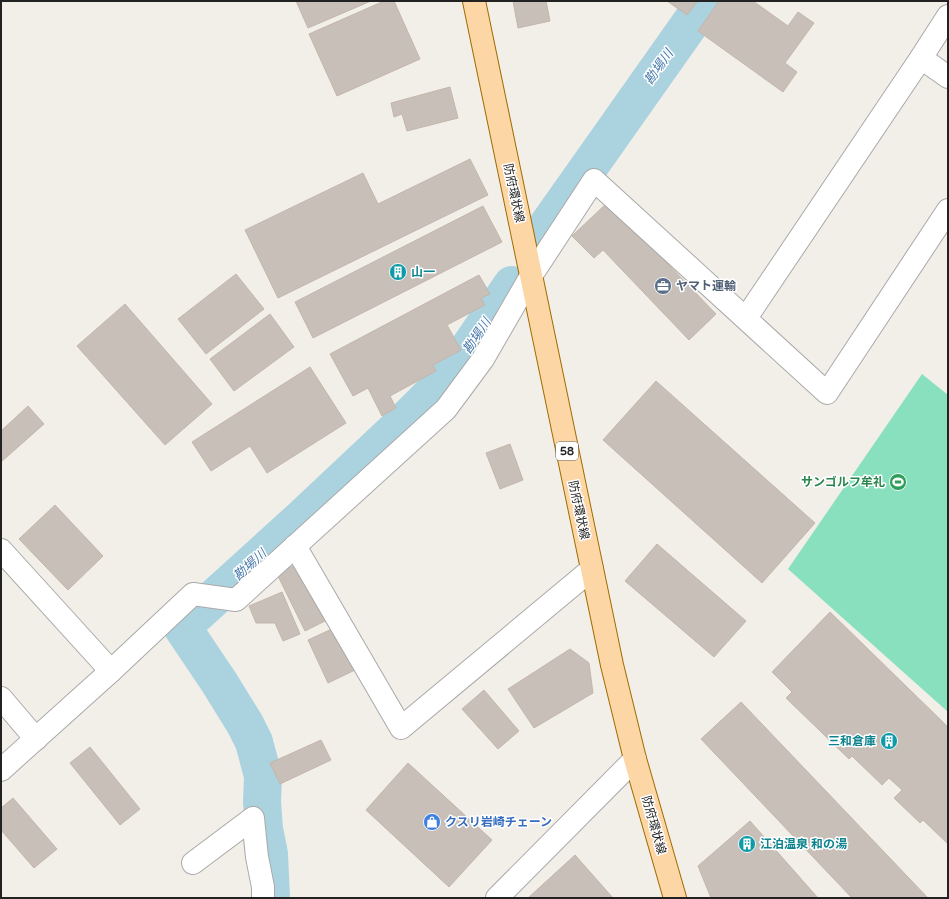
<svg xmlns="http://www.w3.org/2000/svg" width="949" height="899" font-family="'Varela Round','Noto Sans JP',sans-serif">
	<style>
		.pitch { fill: #88e0be }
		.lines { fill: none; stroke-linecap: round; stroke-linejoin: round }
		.river { stroke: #aad3df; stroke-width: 38 }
		.building { fill: #c7bfb8; stroke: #c4b6ab }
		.minor-casing { stroke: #a9a9a9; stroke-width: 24 }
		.major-casing { stroke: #a06b00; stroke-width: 24 }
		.minor { stroke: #fff; stroke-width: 22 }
		.major { stroke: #fcd6a4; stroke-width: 22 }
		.labels { text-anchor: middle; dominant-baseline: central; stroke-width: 3; stroke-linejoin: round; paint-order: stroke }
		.shield { fill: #fff; stroke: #646464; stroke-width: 1 }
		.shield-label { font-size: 11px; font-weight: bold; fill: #222 }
		.street-label { font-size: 12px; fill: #222; stroke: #fff }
		.culture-label { font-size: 12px; font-weight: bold; fill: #0d838f; stroke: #fff; text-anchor: start }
		.service-label { font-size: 12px; font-weight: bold; fill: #4e5e75; stroke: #fff; text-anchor: start }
		.leisure-label { font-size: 12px; font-weight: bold; fill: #27864d; stroke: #fff; text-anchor: end }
		.shop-label { font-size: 12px; font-weight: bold; fill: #366cbe; stroke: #fff; text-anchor: start }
		.water-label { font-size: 13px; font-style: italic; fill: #4a7aab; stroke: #fff }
	</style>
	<rect width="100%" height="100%" fill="#f2efe9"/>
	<polygon class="pitch" points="922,374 948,395 948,712 788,569"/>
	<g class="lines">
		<g class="river">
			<polyline points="543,232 706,1"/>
			<polyline points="271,898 269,854 264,829 262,802 263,776 254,742 245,724 219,682 182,627 301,519 402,424 449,377 512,285"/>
		</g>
	</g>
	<g class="building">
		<polygon points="296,1 371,1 308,28"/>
		<polygon points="384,1 394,1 420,59 337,96 309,34"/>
		<polygon points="513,1 546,1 550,21 518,28"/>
		<polygon points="667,1 698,1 687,15"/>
		<polygon points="719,1 753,1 788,26 798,12 814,23 785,63 797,72 783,92 698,31"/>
		<polygon points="450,87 458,118 407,131 402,114 394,117 391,103"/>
		<polygon points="470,159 488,195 278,298 245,230 363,173 378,204"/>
		<polygon points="608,202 716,314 689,340 603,250 594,258 572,236"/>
		<polygon points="483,206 502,242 313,338 295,302"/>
		<polygon points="236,274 264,309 206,354 178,319"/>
		<polygon points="479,275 490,294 481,298 485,305 447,325 461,350 433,365 436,371 390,396 396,408 382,416 368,388 353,396 330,354"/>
		<polygon points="125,304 212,404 165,445 77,346"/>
		<polygon points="270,314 294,347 234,391 210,359"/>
		<polygon points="310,367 346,423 267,473 250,446 211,471 192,442"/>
		<polygon points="656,381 815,523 762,583 603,440"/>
		<polygon points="28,406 44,424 1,462 1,431"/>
		<polygon points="510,444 523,480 500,489 486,453"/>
		<polygon points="55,505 103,556 68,590 19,539"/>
		<polygon points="657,544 746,621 714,657 625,581"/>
		<polygon points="297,564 325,621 305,631 277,574"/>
		<polygon points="282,592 300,634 283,641 275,623 256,623 249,606"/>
		<polygon points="830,612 948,727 948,844 923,820 920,823 894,798 902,790 889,778 882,785 852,756 849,759 786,698 792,692 772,672"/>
		<polygon points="334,628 355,670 328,683 308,640"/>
		<polygon points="570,649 589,663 593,693 534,728 508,689"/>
		<polygon points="484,690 519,731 498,749 462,709"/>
		<polygon points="741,702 928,898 852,898 701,739"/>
		<polygon points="321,740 331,760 280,784 270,763"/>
		<polygon points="90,747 140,809 120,825 70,763"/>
		<polygon points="408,763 492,840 449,887 366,810"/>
		<polygon points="13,798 57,849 34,868 1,830 1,808"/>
		<polygon points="750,821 818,898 711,898 698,866"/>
		<polygon points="575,855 613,898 528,898"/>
	</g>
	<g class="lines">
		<g class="minor-casing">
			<g id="minor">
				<polyline points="921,58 948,77"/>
				<polyline points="746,318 921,58 948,16"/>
				<polyline points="295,546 401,728 592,569"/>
				<polyline points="1,550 111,671"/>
				<polyline points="1,698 36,739"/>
				<polyline points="1,770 111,671 193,594 236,600 446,409 483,359 531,276 594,180 827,393 948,210"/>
				<polyline points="193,863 253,818 257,857 263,887 263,898"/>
				<polyline points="497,898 635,759"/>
			</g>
		</g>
		<g class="major-casing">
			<polyline id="major" points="474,1 612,665 635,759 675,898"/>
		</g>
		<use href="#minor" class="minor"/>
		<use href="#major" class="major"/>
	</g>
	<defs>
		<g id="building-disc" transform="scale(0.9)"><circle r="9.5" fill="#0f9aa8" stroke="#fff"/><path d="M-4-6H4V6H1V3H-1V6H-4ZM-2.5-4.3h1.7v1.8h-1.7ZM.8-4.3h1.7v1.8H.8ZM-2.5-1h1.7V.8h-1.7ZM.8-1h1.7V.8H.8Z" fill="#fff"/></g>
		<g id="office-disc" transform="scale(0.9)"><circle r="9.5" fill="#5c6f8a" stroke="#fff"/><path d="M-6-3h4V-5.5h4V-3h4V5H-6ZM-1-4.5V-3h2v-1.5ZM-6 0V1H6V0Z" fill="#fff"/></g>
		<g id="stadium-disc" transform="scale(0.9)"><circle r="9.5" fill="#2e9e5b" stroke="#fff"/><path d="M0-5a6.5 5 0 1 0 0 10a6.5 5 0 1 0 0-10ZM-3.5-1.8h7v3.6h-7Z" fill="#fff"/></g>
		<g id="shop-disc" transform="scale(0.9)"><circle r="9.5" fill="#3f7fe0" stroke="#fff"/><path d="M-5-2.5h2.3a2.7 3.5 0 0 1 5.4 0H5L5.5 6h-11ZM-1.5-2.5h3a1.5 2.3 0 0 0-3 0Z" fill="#fff"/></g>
	</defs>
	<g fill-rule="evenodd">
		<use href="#building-disc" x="398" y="272"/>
		<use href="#office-disc" x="663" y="286"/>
		<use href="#stadium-disc" x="898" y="482"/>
		<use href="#building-disc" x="889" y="741"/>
		<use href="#shop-disc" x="432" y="822"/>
		<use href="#building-disc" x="747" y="844"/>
	</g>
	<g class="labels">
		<rect class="shield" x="556" y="442" width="22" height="18" rx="3"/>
		<g class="shield-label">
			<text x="567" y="451">58</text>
		</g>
		<g class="street-label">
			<text transform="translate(514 193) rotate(78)">防府環状線</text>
			<text transform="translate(579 510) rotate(78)">防府環状線</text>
			<text transform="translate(654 825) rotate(74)">防府環状線</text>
		</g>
		<g class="culture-label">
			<text x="411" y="272">山一</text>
			<text x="876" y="741" text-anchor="end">三和倉庫</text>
			<text x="760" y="844">江泊温泉 和の湯</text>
		</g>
		<g class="service-label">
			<text x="676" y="286">ヤマト運輸</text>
		</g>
		<g class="leisure-label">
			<text x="885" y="482">サンゴルフ牟礼</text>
		</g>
		<g class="shop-label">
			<text x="445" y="822">クスリ岩崎チェーン</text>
		</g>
		<g class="water-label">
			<text transform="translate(659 67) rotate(-55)">勘場川</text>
			<text transform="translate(477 336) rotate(-56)">勘場川</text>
			<text transform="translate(250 565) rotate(-42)">勘場川</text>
		</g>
	</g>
	<rect width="949" height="899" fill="none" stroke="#222222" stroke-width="4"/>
</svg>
